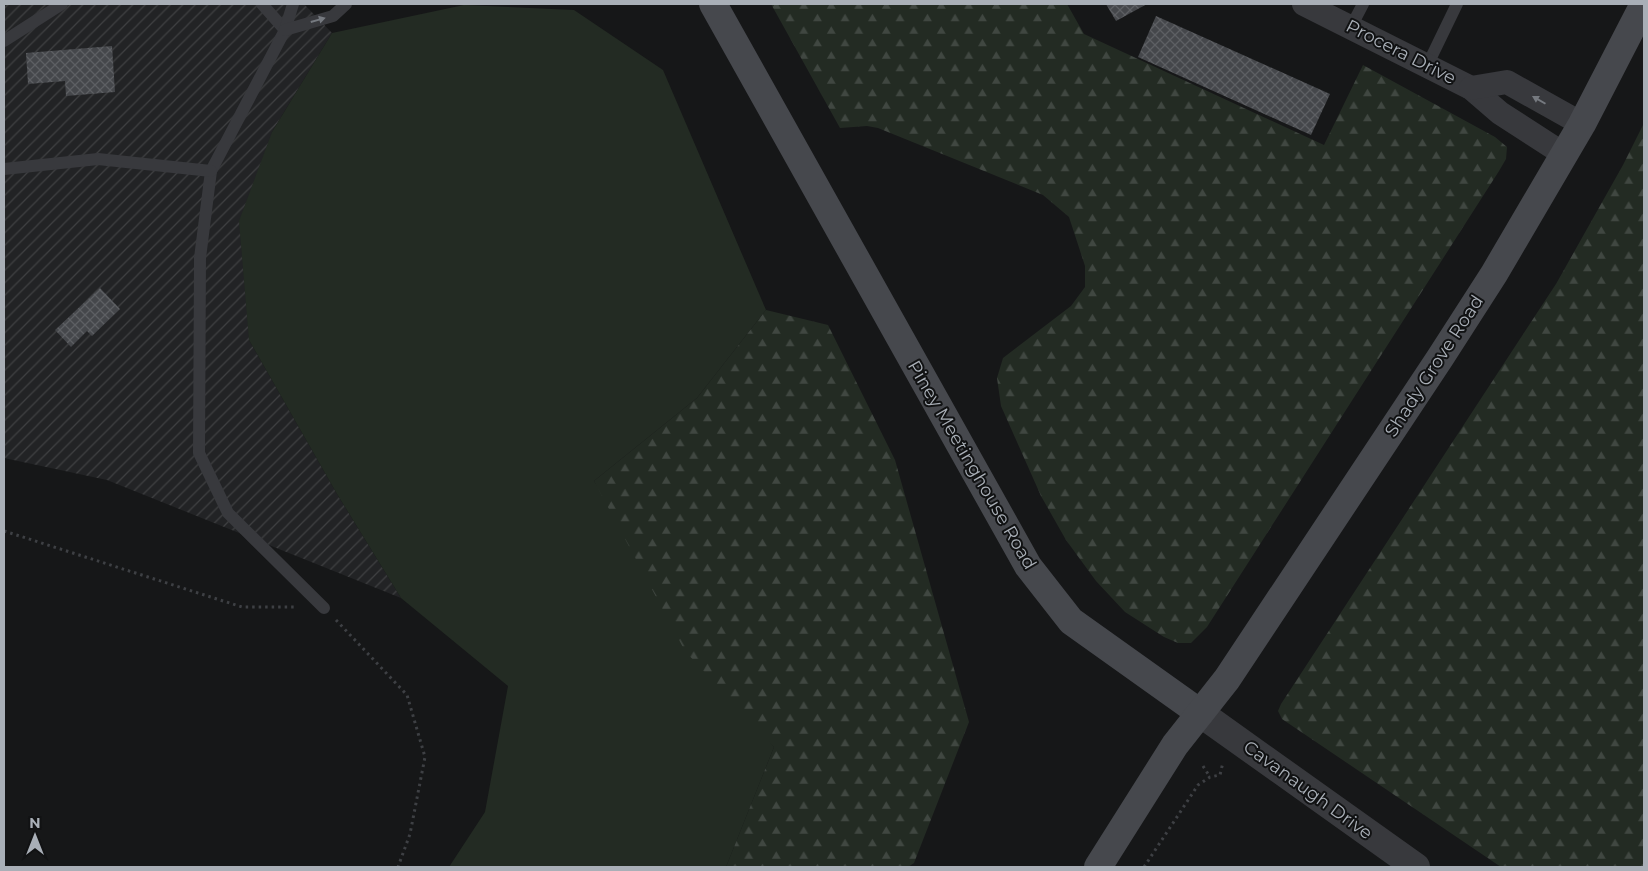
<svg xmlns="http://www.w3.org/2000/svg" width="1648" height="871" font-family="Montserrat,sans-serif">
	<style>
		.industrial { fill: url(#industrial-furrows) }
		.grass { fill: #232b23 }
		.forest { fill: url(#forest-firs) }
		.building { fill: url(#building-cross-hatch) }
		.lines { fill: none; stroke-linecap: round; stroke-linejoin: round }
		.path { stroke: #3e4044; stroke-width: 3; stroke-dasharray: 2.5 4; stroke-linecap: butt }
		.service { stroke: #38393d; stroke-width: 12 }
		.minor { stroke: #38393d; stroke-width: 24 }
		.tertiary { stroke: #38393d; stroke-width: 28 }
		.secondary { stroke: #46484d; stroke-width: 28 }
		.oneway { fill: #767a80 }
		.labels { text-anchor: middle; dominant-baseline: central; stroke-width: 4; stroke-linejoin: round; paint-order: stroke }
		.street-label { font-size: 18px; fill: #a9afb7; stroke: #111213 }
	</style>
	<defs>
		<pattern id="industrial-furrows" width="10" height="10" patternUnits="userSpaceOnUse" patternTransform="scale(1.25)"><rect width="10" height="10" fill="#222325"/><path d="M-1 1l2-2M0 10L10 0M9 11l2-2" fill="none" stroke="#3f4042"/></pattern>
		<pattern id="forest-firs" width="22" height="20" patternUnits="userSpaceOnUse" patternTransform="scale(1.25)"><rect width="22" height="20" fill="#232b23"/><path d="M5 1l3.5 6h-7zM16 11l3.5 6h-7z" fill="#404741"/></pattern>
		<pattern id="building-cross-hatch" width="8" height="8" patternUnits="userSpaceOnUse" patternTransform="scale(1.25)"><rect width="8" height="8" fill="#45474b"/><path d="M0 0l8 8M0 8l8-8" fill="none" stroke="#5d5f63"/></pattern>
	</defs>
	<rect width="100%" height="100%" fill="#161718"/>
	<polygon class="industrial" points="4,4 304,4 332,33 272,132 249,340 337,494 401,598 107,480 4,458"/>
	<polygon class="grass" points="464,5 574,10 663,70 766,310 697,398 594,481 740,704 774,747 726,867 449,867 485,812 508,686 401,598 337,494 249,340 239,221 272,132 332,33"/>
	<g class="forest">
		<polygon points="771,4 1067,4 1084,34 1324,145 1363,65 1495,137 1507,147 1506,159 1499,171 1207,627 1191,643 1178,643 1164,637 1125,612 1096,581 1066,540 1041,496 1001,406 997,378 1003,358 1071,306 1085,287 1085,266 1069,217 1043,195 878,128 867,126 840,128"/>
		<polygon points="1644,123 1644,867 1501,867 1282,719 1278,711 1281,704 1556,284 1623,165"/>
		<polygon points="766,310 828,325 895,460 969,722 914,863 908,867 726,867 774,747 685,651 594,481 697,398"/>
	</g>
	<g class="building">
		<polygon points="1106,4 1147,4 1116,21"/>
		<polygon points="1156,16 1330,94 1311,135 1138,57"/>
		<polygon points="112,46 115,92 66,96 65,81 28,84 26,53"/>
		<polygon points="100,288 120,309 92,336 87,331 71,347 55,330"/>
	</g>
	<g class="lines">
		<g class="path">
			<polyline points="4,531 242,607 297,607"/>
			<polyline points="336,620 407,695 425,757 410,834 398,867"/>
			<polyline points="1203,766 1210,777"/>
			<polyline points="1144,867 1198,785 1210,777 1220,775 1223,762"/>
		</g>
		<g class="service">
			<polyline points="262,4 285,30"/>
			<polyline points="293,4 285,30 211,171 200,258 199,453 228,513 324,608"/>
			<polyline points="1351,27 1363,4"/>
			<polyline points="285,30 333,16 346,4"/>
			<polyline points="4,41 62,4"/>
			<polyline points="1427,66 1457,4"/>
			<polyline points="4,169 98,159 211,171"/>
		</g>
		<g class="minor">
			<polyline points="1304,4 1471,88 1500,113 1565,155"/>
			<polyline points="1471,88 1507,82 1582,124"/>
		</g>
		<polyline class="tertiary" points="1200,713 1416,867"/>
		<g class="secondary">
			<polyline points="713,4 1028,566 1071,621 1200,713"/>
			<polyline points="1098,867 1175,745 1227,679 1440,358 1494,274 1582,124 1644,4"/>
		</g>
	</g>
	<defs><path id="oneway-solid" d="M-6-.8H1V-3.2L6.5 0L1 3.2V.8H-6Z" transform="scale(1.25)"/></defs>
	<g class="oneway">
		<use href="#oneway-solid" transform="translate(318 20) rotate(-16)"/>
		<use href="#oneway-solid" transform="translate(1539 100) rotate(-150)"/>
	</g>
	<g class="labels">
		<g class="street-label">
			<text transform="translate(1401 52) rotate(27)">Procera Drive</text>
			<text transform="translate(1434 366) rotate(-57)">Shady Grove Road</text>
			<text transform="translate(972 465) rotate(60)">Piney Meetinghouse Road</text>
			<text transform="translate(1308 790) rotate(36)">Cavanaugh Drive</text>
		</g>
	</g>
	<rect width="1648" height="871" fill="none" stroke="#a9afb7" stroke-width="10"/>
	<g transform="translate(35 836)" stroke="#111213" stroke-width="4" paint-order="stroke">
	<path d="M0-4L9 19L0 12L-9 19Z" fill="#a9afb7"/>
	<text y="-8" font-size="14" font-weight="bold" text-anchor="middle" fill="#a9afb7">N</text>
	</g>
</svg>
